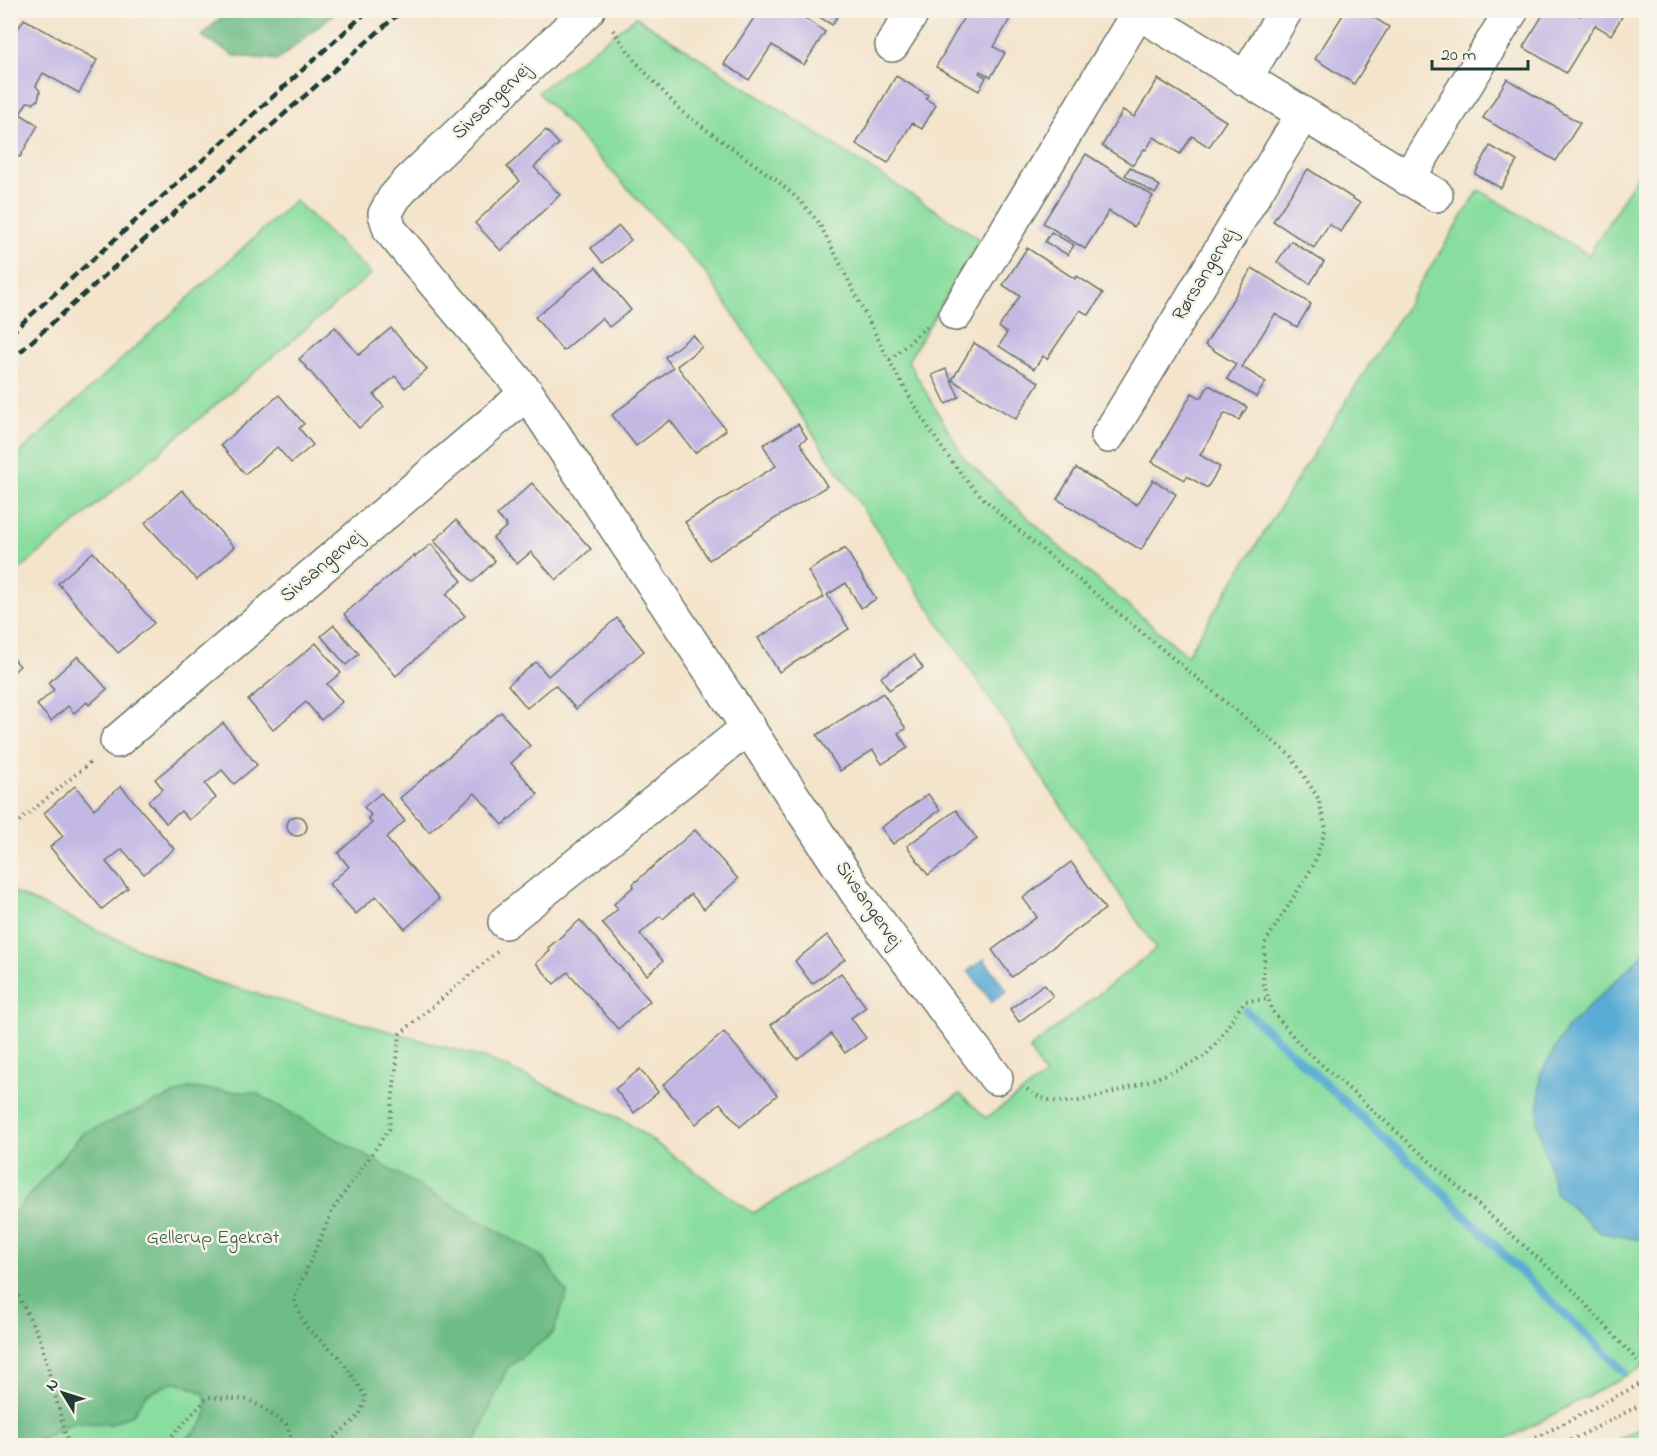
<svg xmlns="http://www.w3.org/2000/svg" width="1657" height="1456" font-family="'Indie Flower',sans-serif">
	<style>
		.green { fill: #89dd9f; stroke: #548d6a; stroke-width: 1.5 }
		.forest { fill: #6ebc86; stroke: #467c5d; stroke-width: 1.5 }
		.water { fill: #59abd4; stroke: #3c7484; stroke-width: 1.5 }
		.lines { fill: none; stroke-linecap: round; stroke-linejoin: round }
		.stream { stroke: #59abd4; stroke-width: 9 }
		.building { fill: #c3b7e4 }
		.street-casing { stroke: #6a7769; stroke-width: 36 }
		.path { stroke: #6a7769; stroke-width: 4; stroke-dasharray: 1.5 4.5; stroke-linecap: butt }
		.street { stroke: #fff; stroke-width: 33 }
		.rail { stroke: #1f3d34; stroke-width: 4.5; stroke-dasharray: 9 4.5; stroke-linecap: butt }
		.labels { text-anchor: middle; dominant-baseline: central; stroke-width: 5; stroke-linejoin: round; paint-order: stroke }
		.street-label { font-size: 20px; fill: #1f3d34; stroke: #f7f3e8 }
		.park-label { font-size: 20px; fill: #345d49; stroke: #f7f3e8 }
	</style>
	<rect width="100%" height="100%" fill="#f7f3e8"/>
	<filter id="ink" filterUnits="userSpaceOnUse"><feTurbulence type="fractalNoise" baseFrequency=".0167" numOctaves="2"/><feDisplacementMap in="SourceGraphic" scale="12" xChannelSelector="R" yChannelSelector="G"/><feConvolveMatrix kernelMatrix="1 2 1 2 8 2 1 2 1" color-interpolation-filters="sRGB"/></filter>
	<filter id="wash" filterUnits="userSpaceOnUse"><feTurbulence type="fractalNoise" baseFrequency=".008" numOctaves="4" result="noise"/><feDisplacementMap in="SourceGraphic" scale="24" xChannelSelector="R" yChannelSelector="G"/><feGaussianBlur stdDeviation="1.35" result="paint"/><feColorMatrix in="noise" values="0 0 0 0 0 0 0 0 0 0 0 0 0 0 0 0 0 1.4 0 .05"/><feComposite in="paint" operator="in"/></filter>
	<g filter="url(#wash)">
		<rect width="100%" height="100%" fill="#f4e4cc"/>
		<g class="green">
			<polygon points="636,17 980,239 908,361 964,458 1068,555 1187,655 1479,190 1589,255 1646,161 1646,1365 1496,1445 474,1445 507,1368 553,1333 83,1133 11,1217 11,891 205,979 488,1059 625,1121 753,1213 960,1094 986,1118 1045,1076 1029,1049 1156,949 706,273 538,92"/>
			<polygon points="295,200 371,274 11,577 11,461"/>
			<path d="M 175,1381 L 205,1393 C 213,1423 200,1426 179,1445 L 27,1446 L 74,1422 L 110,1424 L 133,1414 L 146,1395 Z"/>
			<polygon points="1646,1425 1646,1445 1607,1445"/>
		</g>
		<g class="forest">
			<polygon points="227,11 227,10 337,11 278,60 235,56 202,36"/>
			<path d="M 189,1088 L 256,1093 L 543,1257 L 567,1293 L 553,1333 L 507,1368 L 474,1445 L 179,1445 C 199,1427 213,1423 204,1393 L 175,1381 L 146,1395 L 133,1414 L 110,1424 L 74,1422 L 27,1445 L 11,1445 L 11,1217 L 83,1133 Z"/>
		</g>
		<g class="water">
			<polygon points="1646,951 1646,1238 1636,1239 1601,1233 1556,1194 1538,1124 1540,1075 1567,1028"/>
			<polygon points="984,959 1007,991 992,1002 968,971"/>
		</g>
		<g class="lines">
			<polyline class="stream" points="1246,1011 1435,1185 1530,1281 1624,1371"/>
		</g>
		<g id="blocks">
			<g class="building">
				<polygon points="759,10 793,10 825,32 804,65 772,45 749,80 724,64"/>
				<polygon points="808,10 841,10 832,25"/>
				<polygon points="968,10 1015,10 994,47 1005,53 991,77 980,71 979,73 986,77 979,91 936,67"/>
				<polygon points="1346,10 1362,10 1389,27 1354,84 1315,59"/>
				<polygon points="1546,10 1571,10 1580,16 1584,10 1626,10 1611,35 1595,25 1566,73 1523,47"/>
				<polygon points="24,19 97,60 79,93 43,73 36,86 40,91 38,100 34,103 27,102 20,114 38,125 20,157 10,152 10,42"/>
				<polygon points="896,76 928,95 926,99 936,105 922,129 912,123 888,163 856,144"/>
				<polygon points="1158,79 1226,121 1209,147 1192,136 1180,154 1154,137 1146,150 1144,149 1133,165 1102,146 1123,110 1134,117"/>
				<polygon points="1507,79 1580,123 1556,161 1483,118"/>
				<polygon points="546,130 559,144 534,167 560,195 501,251 475,223 520,181 507,167"/>
				<polygon points="1490,146 1517,161 1501,188 1475,174"/>
				<polygon points="1086,154 1153,196 1134,227 1109,211 1085,249 1043,223"/>
				<polygon points="1130,167 1160,186 1155,194 1125,175"/>
				<polygon points="1308,169 1360,203 1341,232 1329,224 1314,248 1273,221"/>
				<polygon points="619,226 631,240 603,263 591,248"/>
				<polygon points="1051,232 1074,245 1068,255 1045,242"/>
				<polygon points="1291,241 1324,262 1310,284 1277,262"/>
				<polygon points="1027,248 1075,279 1077,276 1103,293 1089,315 1080,310 1047,359 1043,356 1034,369 999,346 1007,333 999,327 1020,296 1003,285"/>
				<polygon points="596,267 631,310 609,327 602,318 563,351 535,317"/>
				<polygon points="1252,268 1311,304 1297,327 1275,314 1242,367 1266,382 1256,397 1227,379 1236,364 1205,345"/>
				<polygon points="335,327 359,355 391,328 427,369 405,388 395,376 374,395 384,407 359,428 299,359"/>
				<polygon points="693,335 702,347 677,366 726,430 695,453 670,420 636,446 612,415 673,368 665,357"/>
				<polygon points="974,343 1039,382 1016,419 952,380"/>
				<polygon points="946,369 959,397 946,404 932,375"/>
				<polygon points="1209,385 1247,407 1239,420 1225,413 1200,455 1220,467 1207,488 1187,476 1185,480 1152,462 1192,393 1201,398"/>
				<polygon points="279,395 304,424 299,428 313,445 291,463 277,447 245,474 221,445"/>
				<polygon points="798,424 807,438 800,443 827,486 709,560 685,522 776,466 763,445"/>
				<polygon points="1076,468 1137,505 1153,480 1176,494 1141,550 1057,499"/>
				<polygon points="532,483 591,549 556,580 531,552 517,564 493,538 507,526 497,515"/>
				<polygon points="182,490 234,547 197,580 145,523"/>
				<polygon points="456,520 495,561 473,582 434,541"/>
				<polygon points="431,544 462,581 446,594 465,616 396,676 344,614 414,555 415,557"/>
				<polygon points="845,548 876,599 861,608 846,583 827,595 849,629 779,672 758,638 824,597 808,571"/>
				<polygon points="93,552 154,623 118,653 58,583"/>
				<polygon points="617,618 644,651 576,709 555,685 527,708 508,685 536,662 548,676"/>
				<polygon points="334,625 359,654 346,665 321,636"/>
				<polygon points="316,643 341,673 327,684 342,702 321,720 306,702 273,730 248,700"/>
				<polygon points="10,655 20,666 10,675"/>
				<polygon points="914,655 923,668 889,690 881,677"/>
				<polygon points="78,656 107,689 89,705 87,702 74,713 68,706 51,721 37,705 54,690 48,683"/>
				<polygon points="883,693 906,729 898,733 908,748 882,764 873,750 840,771 817,735"/>
				<polygon points="501,712 530,746 511,763 538,794 503,825 475,793 429,832 400,798"/>
				<polygon points="223,723 257,765 234,784 222,770 205,784 216,798 189,820 181,811 166,823 148,801 163,789 155,779"/>
				<polygon points="75,786 94,809 121,786 174,849 144,874 122,849 106,862 128,888 102,909 50,847 63,836 44,813"/>
				<polygon points="381,793 405,821 386,838 439,899 405,929 376,896 356,914 329,884 349,867 338,853 372,823 368,818 371,815 364,807"/>
				<polygon points="928,794 940,810 893,844 881,828"/>
				<polygon points="956,810 977,839 928,875 907,846"/>
				<circle cx="297" cy="826" r="10"/>
				<polygon points="695,830 738,879 704,909 691,894 663,919 660,916 640,934 663,961 647,975 602,923 618,909 614,904 634,886 633,884"/>
				<polygon points="1071,862 1105,909 1012,977 992,950 1037,917 1023,898"/>
				<polygon points="580,920 650,1001 618,1029 568,972 554,984 536,963 550,951 548,948"/>
				<polygon points="827,935 845,959 812,984 795,961"/>
				<polygon points="841,973 866,1007 851,1018 866,1038 845,1053 831,1034 797,1059 771,1025"/>
				<polygon points="1044,984 1053,996 1019,1022 1010,1009"/>
				<polygon points="724,1032 777,1095 740,1127 720,1103 696,1124 663,1085"/>
				<polygon points="640,1069 658,1092 634,1113 615,1089"/>
			</g>
		</g>
	</g>
	<g filter="url(#ink)">
		<use href="#blocks" fill-opacity="0" stroke="#6a7769" stroke-width="1.5"/>
		<g class="lines">
			<g class="street-casing">
				<g id="street">
					<polyline points="588,10 408,182 394,198 385,214 390,230 527,393 857,893 996,1078"/>
					<polyline points="1134,10 1436,195"/>
					<polyline points="892,45 914,10"/>
					<polyline points="1245,79 1286,10"/>
					<polyline points="1408,179 1512,10"/>
					<polyline points="956,314 1138,13"/>
					<polyline points="1108,436 1303,114"/>
					<polyline points="117,741 527,393"/>
					<polyline points="505,922 749,727"/>
				</g>
			</g>
			<g class="path">
				<path d="M 613,30 L 635,61 L 682,112 L 778,181 L 801,202 L 819,223 C 865,309 906,408 968,482 C 979,495 992,506 1004,518 L 1292,757 L 1318,798 L 1326,829 L 1313,866 L 1265,943 L 1263,982 L 1272,1011 L 1303,1048 L 1569,1286 L 1646,1370"/>
				<polyline points="890,360 927,326"/>
				<polyline points="10,829 93,760"/>
				<path d="M 1027,1089 C 1040,1099 1052,1102 1069,1102 C 1095,1101 1183,1071 1204,1056 C 1221,1042 1231,1018 1245,1001 L 1269,999"/>
				<polyline points="10,1280 40,1338 67,1440 66,1446"/>
				<polyline points="151,1446 169,1439 208,1397 250,1400 286,1424 295,1446"/>
				<polyline points="325,1446 359,1416 366,1398 358,1384 340,1358 305,1326 294,1299 333,1209 389,1129 400,1034 497,952"/>
				<polyline points="1520,1446 1646,1381"/>
				<polyline points="1560,1446 1646,1402"/>
			</g>
			<use href="#street" class="street"/>
			<g class="rail">
				<polyline points="10,334 369,10"/>
				<polyline points="10,361 292,107 403,10"/>
			</g>
		</g>
	</g>
	<g class="labels">
		<g class="street-label">
			<text transform="translate(492 102) rotate(-44)">Sivsangervej</text>
			<text transform="translate(1205 275) rotate(-59)">Rørsangervej</text>
			<text transform="translate(322 567) rotate(-40)">Sivsangervej</text>
			<text transform="translate(868 905) rotate(55)">Sivsangervej</text>
		</g>
		<g class="park-label">
			<text x="213" y="1238">Gellerup Egekrat</text>
		</g>
	</g>
	<rect width="1657" height="1456" fill="none" stroke="#f7f3e8" stroke-width="36"/>
	<g transform="translate(63 1393) rotate(308)" stroke="#f7f3e8" stroke-width="4.5" paint-order="stroke">
	<path d="M0-4.5L10 22L0 15L-10 22Z" fill="#1f3d34"/>
	<text y="-9" font-size="16" font-weight="bold" text-anchor="middle" fill="#1f3d34">N</text>
	</g>
	<path d="M1432 60v9h96v-9" fill="none" stroke="#1f3d34" stroke-width="3"/>
	<text x="1441" y="60" font-size="18" fill="#1f3d34" stroke="#f7f3e8" stroke-width="4.5" paint-order="stroke">20 m</text>
</svg>
